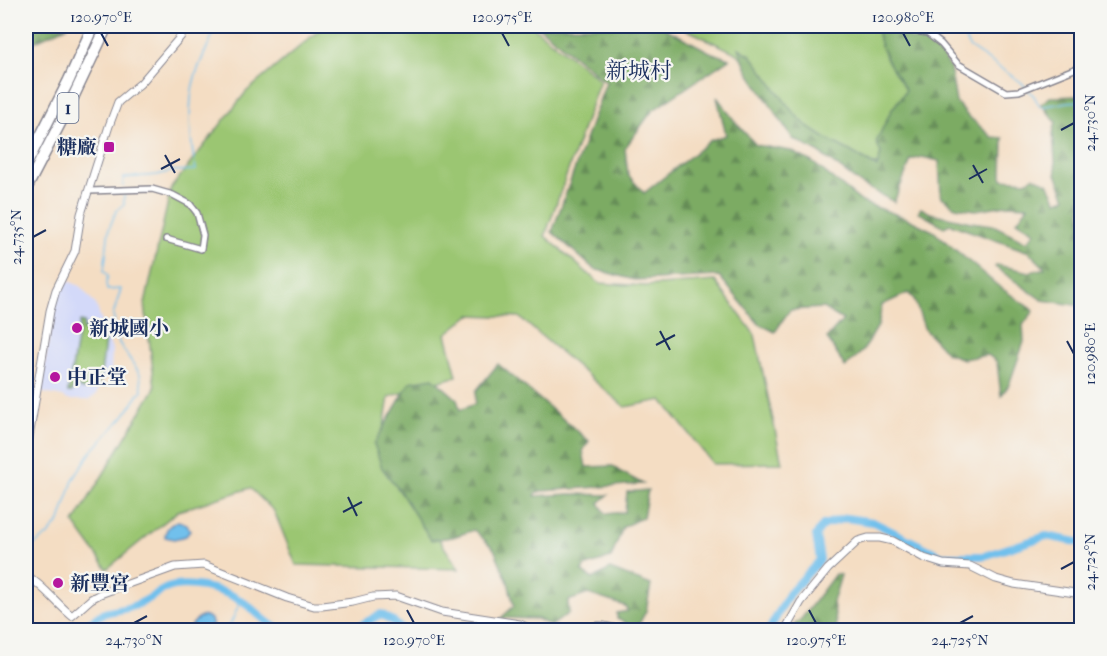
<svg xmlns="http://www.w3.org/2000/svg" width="1107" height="656" font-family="'IM FELL French Canon','Noto Serif TC',serif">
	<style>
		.built { fill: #d3d9f9 }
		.green { fill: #9bc672; stroke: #5b7a68; stroke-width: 1.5 }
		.forest { fill: url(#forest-firs); stroke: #4c6d61; stroke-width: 1.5 }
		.water { fill: #71c0ec; stroke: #4678a5; stroke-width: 1.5 }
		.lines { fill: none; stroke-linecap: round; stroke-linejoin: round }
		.stream { stroke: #71c0ec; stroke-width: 1.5 }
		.river { stroke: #71c0ec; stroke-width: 8 }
		.minor-casing { stroke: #888690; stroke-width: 8 }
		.tertiary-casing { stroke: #888690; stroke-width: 9 }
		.motorway-casing { stroke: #888690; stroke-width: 13 }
		.minor { stroke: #fff; stroke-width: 5 }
		.tertiary { stroke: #fff; stroke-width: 7 }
		.motorway { stroke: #fff; stroke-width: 10 }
		.ticks { fill: none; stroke: #1b2f5e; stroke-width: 2 }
		.poi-dot { fill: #b5179e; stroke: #f6f6f2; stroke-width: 2 }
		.labels { text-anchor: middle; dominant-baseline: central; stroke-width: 4.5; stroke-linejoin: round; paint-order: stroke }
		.shield { fill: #f6f6f2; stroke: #5d6b8a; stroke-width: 1.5 }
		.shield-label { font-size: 18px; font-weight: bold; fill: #1b2f5e }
		.poi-label { font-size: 20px; font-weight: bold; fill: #1b2f5e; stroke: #f6f6f2; text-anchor: start }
		.quarter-label { font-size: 22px; fill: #1b2f5e; stroke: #f6f6f2 }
		.neatline { fill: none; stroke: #1b2f5e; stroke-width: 2 }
		.ticks-label { font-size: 15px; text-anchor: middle; fill: #1b2f5e }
	</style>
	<defs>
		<pattern id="forest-firs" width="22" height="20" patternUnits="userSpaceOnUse" patternTransform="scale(1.5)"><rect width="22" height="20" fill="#7cab64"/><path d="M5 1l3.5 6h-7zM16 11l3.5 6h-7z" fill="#658c56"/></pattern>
	</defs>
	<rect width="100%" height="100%" fill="#f6f6f2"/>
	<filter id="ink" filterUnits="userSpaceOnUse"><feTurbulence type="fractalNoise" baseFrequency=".0167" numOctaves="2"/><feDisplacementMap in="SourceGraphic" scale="12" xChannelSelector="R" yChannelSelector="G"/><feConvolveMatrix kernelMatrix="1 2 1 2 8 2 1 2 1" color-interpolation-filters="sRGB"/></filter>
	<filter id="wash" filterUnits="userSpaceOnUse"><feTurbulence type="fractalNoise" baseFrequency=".008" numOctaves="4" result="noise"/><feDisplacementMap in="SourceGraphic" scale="24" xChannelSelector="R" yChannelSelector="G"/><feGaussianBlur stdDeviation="1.35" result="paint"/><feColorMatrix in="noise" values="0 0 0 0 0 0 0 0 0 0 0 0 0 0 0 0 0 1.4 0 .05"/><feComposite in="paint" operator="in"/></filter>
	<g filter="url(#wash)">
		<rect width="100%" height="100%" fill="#f4ddc3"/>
		<polygon class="built" points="66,280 80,286 96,305 112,350 111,372 101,382 96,395 89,400 68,400 63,397 40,392 56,297"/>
		<g class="green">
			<polygon points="324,26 532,26 600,80 545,236 599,283 645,286 715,281 755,335 782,463 713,464 662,400 625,407 519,317 470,315 446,334 457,376 389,397 380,451 459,569 296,565 274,511 250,488 178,511 107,569 74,523 155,388 145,304 171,188 246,92"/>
			<polygon points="679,26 888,26 915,84 891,172 795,128 738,54"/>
			<path d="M 80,322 L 84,323 L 83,330 C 95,324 102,327 105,340 L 100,382 L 91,388 L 83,389 L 74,384 L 72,392 L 68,392 Z"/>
		</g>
		<g class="forest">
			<polygon points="26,26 68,26 27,45 26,44"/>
			<polygon points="538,26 661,26 710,52 729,59 652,111 625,148 628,175 644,193 711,140 726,135 717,97 737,124 756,145 791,151 812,162 862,202 906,218 933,231 997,285 1034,311 1023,325 1024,342 1009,385 1001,396 997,362 988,355 963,359 947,353 925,330 914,299 908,293 882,305 878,326 863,351 845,367 827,338 843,320 823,308 790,310 775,332 759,324 719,276 634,280 594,269 552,232 606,82"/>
			<path d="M 877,26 L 898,26 L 898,28 L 910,39 L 931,40 L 950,67 L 956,102 L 966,114 L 992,137 L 1003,138 L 1002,179 L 1028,181 L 1033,177 L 1048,183 L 1057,201 L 1066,198 L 1056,174 L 1053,133 L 1056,122 L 1041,104 L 1050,97 L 1081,96 L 1081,306 L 1042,300 L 995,267 L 997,265 L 1030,272 L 1045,268 L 1029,252 L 950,224 L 944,227 L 918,212 L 921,208 L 930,213 L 971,222 L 993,225 L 1027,242 L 1035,232 L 1017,221 L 1028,206 L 1007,205 L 976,210 L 955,207 L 941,196 L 939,161 L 922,157 L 911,160 L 894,202 L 861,184 L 818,152 L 793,139 L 747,70 L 739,48 L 751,55 L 792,111 L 808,127 L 825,138 L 850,151 L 877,167 L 881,153 L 876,142 L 891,111 L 906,90 C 893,70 878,50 877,26 Z"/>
			<polygon points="498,364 589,441 583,451 586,467 613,466 619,471 643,484 541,491 536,493 535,496 570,494 608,495 599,503 606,514 625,512 627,492 648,490 643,517 623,527 611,558 584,567 582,572 593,579 610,569 651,585 646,611 637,628 617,619 617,613 628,611 625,606 588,594 568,601 569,613 551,626 538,619 501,618 514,606 508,582 494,549 474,530 453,537 431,540 401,493 382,468 374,444 410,382 433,378 457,399 460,410 475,404 476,391"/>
			<polygon points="835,574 841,575 833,602 837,630 789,630 802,618"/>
		</g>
		<g class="water">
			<path d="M 178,521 L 187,524 L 190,531 L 186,536 L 174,539 L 165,537 C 166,527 170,525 178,521 Z"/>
			<polygon points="205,616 211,619 213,628 212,630 192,630 191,626 198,618"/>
		</g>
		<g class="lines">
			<g class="stream">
				<polyline points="209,26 215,29"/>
				<polyline points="954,26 961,31 969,47 1021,82 1034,96 1040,107 1068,102 1082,101"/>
				<path d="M 123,186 L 123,178 L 157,175 L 172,171 L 196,170 C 190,144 187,102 195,77 C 200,61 209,45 215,29 L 218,26"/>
				<polyline points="26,550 47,536 60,521 73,480 91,452 124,416 142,390 140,374 119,343 113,315 121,289 107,290 106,283 108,276 104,271 109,229 116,211 124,205 124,194"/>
				<polyline points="26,618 35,625 38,630"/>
				<polyline points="224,630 231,623 241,600"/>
			</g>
			<g class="river">
				<path d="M 84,630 C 103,605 113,615 136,605 C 147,601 155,594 165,589 C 185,580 222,589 240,600 C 255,609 265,624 281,630"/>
				<polyline points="355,630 361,625 381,614 394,622 402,630"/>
				<polyline points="769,630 789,594 820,560 816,535 823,525 846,518 873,522 942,556 984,556 1046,536 1082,543"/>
			</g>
		</g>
	</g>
	<g filter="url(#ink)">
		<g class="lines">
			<g class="minor-casing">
				<g id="minor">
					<polyline points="902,26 909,30 927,33 941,44 958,64 1006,92 1019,91 1082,66"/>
					<polyline points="89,191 152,189 173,195 190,204 197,213 203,235 201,249 166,239"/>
				</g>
			</g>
			<g class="tertiary-casing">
				<g id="tertiary">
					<polyline points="26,455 50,311 56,290 75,251 81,214 109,126 118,102 141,83 181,36 186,26"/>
					<path d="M 26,575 C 44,586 56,603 72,616 L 91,599 L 100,594 L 175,567 L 204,565 L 287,598 L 314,606 L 322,606 L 353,602 L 373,597 L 396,596 L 442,612 L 520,624 L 533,630"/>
					<path d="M 574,630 C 589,626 603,623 618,630"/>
					<polyline points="785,630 801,602 828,569 858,541 868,538 880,538 893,541 924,558 943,564 970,566 996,579 1014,584 1082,594"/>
				</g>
			</g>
			<g class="motorway-casing">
				<g id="motorway">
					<polyline points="26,165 69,80 93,26"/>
					<polyline points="26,189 69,106 107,26"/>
				</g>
			</g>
			<use href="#minor" class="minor"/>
			<use href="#tertiary" class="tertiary"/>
			<use href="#motorway" class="motorway"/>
		</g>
	</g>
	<path class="ticks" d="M 101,33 L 108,46M 502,33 L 509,46M 903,33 L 910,46M 1061,130 L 1074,123M 165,155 L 175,173M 973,165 L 983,183M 161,169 L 180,159M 969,179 L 987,169M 33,237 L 46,230M 660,331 L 670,350M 1067,341 L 1074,354M 656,345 L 675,335M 348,497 L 357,516M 343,512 L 362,502M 1061,569 L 1074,562M 407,610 L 414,623M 809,610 L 816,623M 134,623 L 147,616M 960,623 L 973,616"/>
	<g class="poi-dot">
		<rect x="103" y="141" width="12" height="12" rx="3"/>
		<circle cx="77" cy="328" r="6"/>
		<circle cx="55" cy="377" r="6"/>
		<circle cx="58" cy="583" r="6"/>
	</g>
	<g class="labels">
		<rect class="shield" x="57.5" y="93" width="21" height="30" rx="4.5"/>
		<g class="shield-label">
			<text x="68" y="108">1</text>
		</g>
		<g class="poi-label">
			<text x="97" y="147" text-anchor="end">糖廠</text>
			<text x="89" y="328">新城國小</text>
			<text x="67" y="377">中正堂</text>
			<text x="70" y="583">新豐宮</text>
		</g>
		<g class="quarter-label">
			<text x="639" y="71">新城村</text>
		</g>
	</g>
	<rect width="1107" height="656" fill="none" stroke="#f6f6f2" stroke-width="66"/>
	<rect x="33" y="33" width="1041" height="590" class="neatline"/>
	<g class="ticks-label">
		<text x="101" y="22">120.970°E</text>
		<text x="502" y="22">120.975°E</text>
		<text x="903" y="22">120.980°E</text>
		<text transform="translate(1090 123) rotate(-90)" y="5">24.730°N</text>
		<text transform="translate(16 237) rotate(-90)" y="5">24.735°N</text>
		<text transform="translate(1090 354) rotate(-90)" y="5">120.980°E</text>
		<text transform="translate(1090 562) rotate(-90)" y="5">24.725°N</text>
		<text x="134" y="645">24.730°N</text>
		<text x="414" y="645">120.970°E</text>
		<text x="816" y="645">120.975°E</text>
		<text x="960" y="645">24.725°N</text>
	</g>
</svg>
